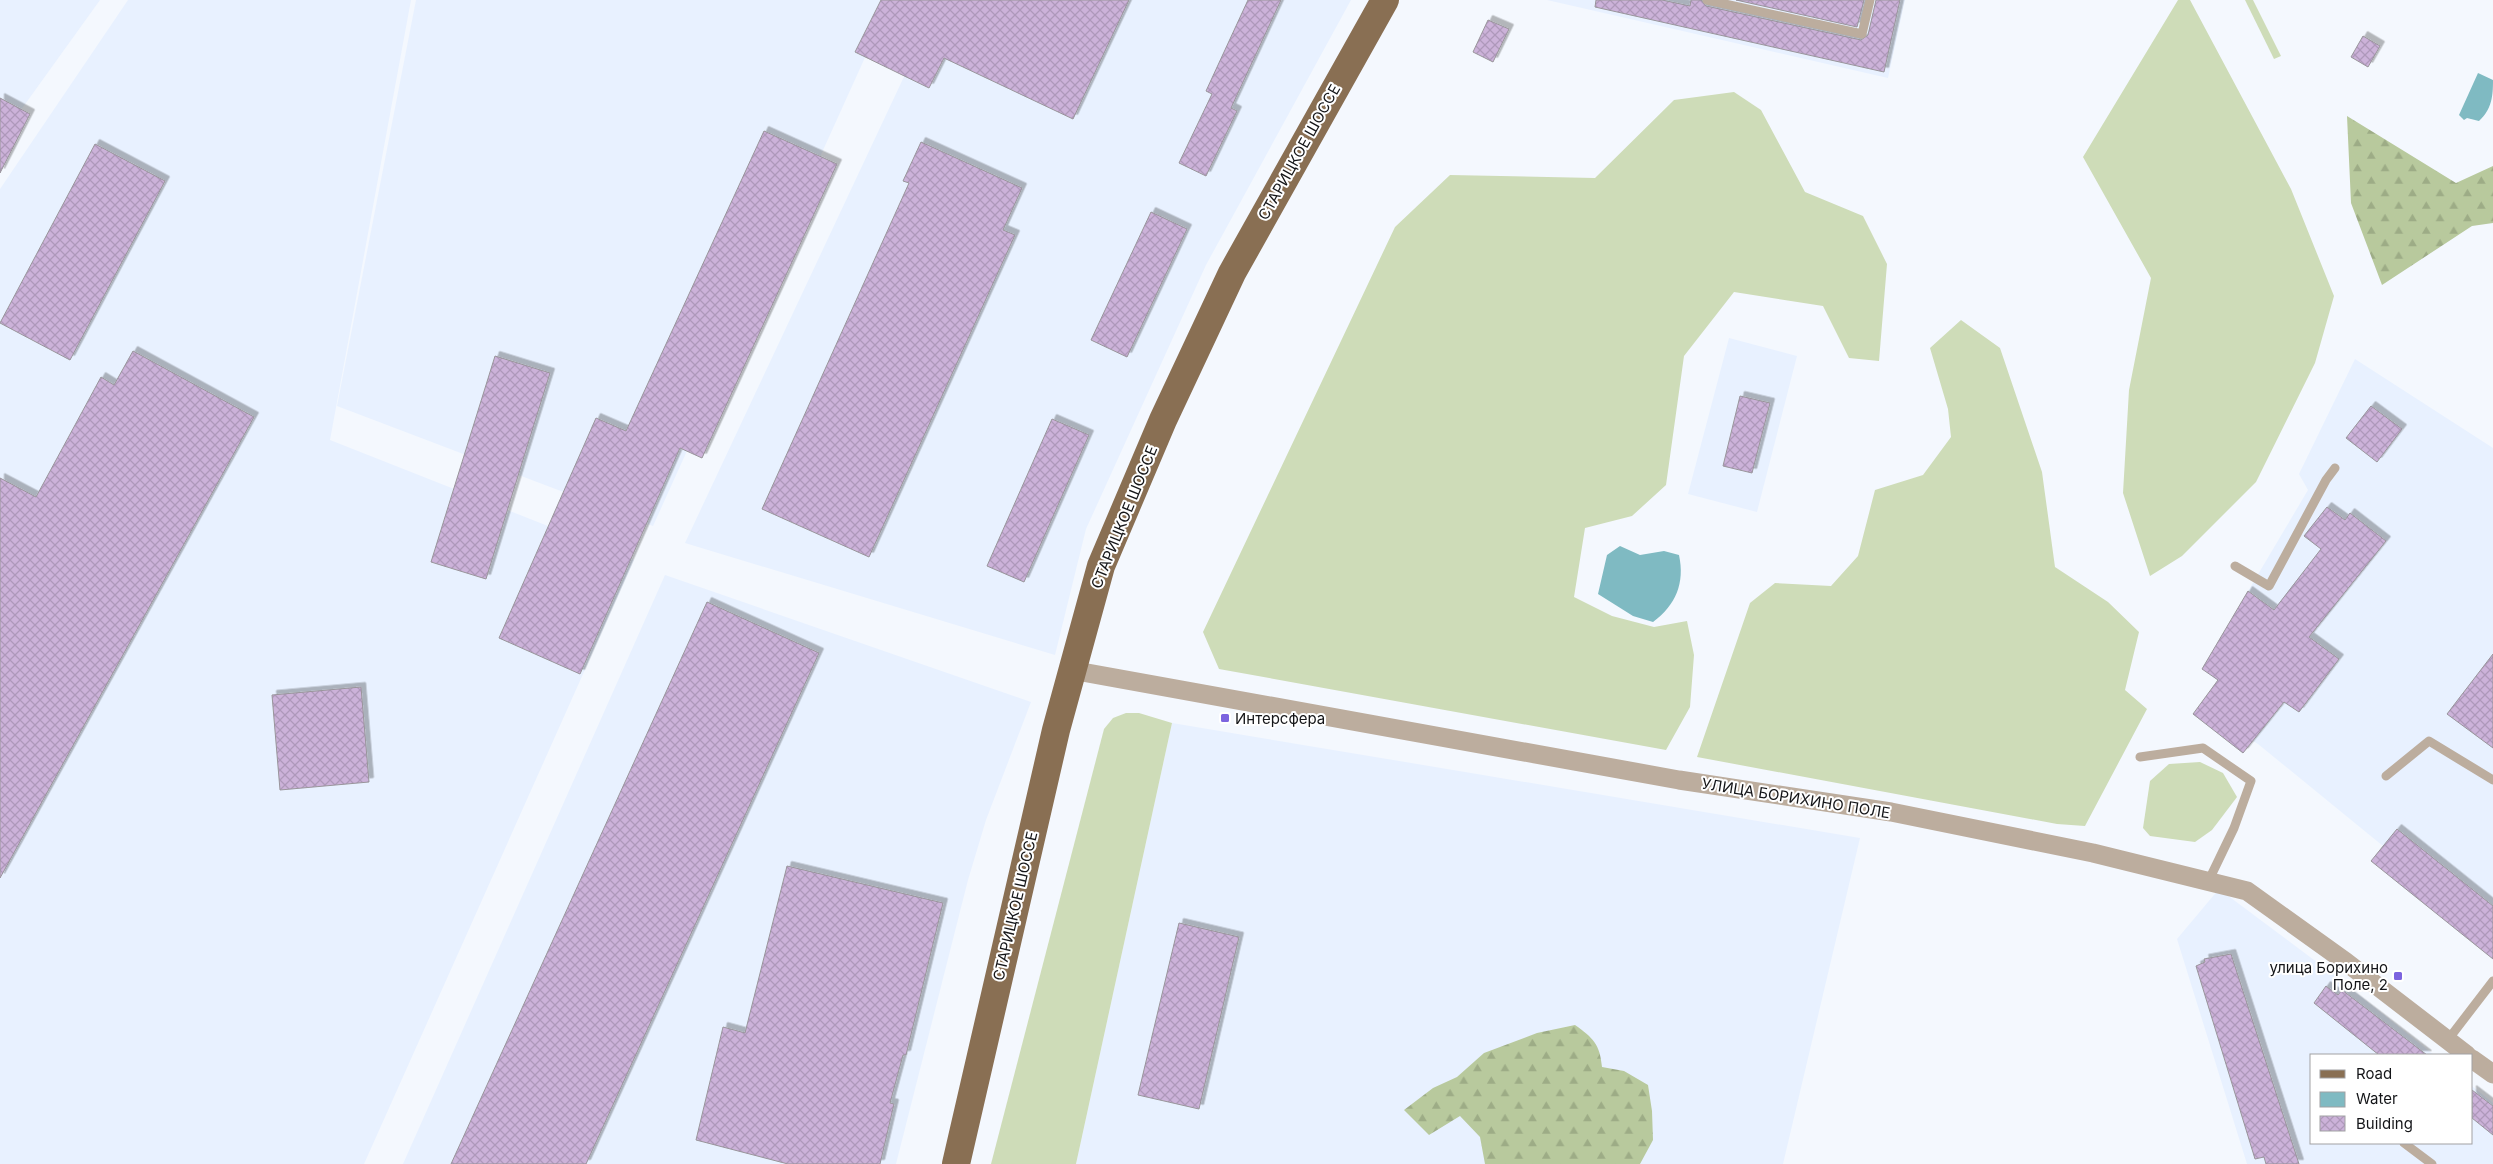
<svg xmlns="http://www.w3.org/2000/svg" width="2493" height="1164" font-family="Inter,sans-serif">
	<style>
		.built { fill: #e8f1ff }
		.grass { fill: #cedcb8 }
		.forest { fill: url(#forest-firs) }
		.water { fill: #7fbac2 }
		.building { fill: url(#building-cross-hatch); stroke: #99959b; filter: url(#shadow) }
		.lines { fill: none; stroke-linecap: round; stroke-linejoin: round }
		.lane { stroke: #bcad9e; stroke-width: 9 }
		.street { stroke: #bcad9e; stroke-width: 19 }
		.primary { stroke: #896f53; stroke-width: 28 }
		.poi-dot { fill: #7c64df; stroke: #fff; stroke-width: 2 }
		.labels { text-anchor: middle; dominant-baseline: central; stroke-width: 4; stroke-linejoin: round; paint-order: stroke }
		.street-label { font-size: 15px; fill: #141518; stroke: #fff }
		.poi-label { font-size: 15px; fill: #141518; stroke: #fff; text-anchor: start }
	</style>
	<defs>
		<pattern id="forest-firs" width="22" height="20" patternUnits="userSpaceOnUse" patternTransform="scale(1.25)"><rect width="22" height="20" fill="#b8c99d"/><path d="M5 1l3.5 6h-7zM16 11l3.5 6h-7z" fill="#9dac86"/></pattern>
		<pattern id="building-cross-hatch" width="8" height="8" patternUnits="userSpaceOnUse" patternTransform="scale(1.25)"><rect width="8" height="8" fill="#ccb2d9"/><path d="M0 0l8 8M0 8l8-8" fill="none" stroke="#ae98ba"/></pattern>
		<filter id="shadow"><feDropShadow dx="4.5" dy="-4.5" stdDeviation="0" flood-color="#0004"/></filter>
	</defs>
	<rect width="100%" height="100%" fill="#f4f8fe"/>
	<g class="built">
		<polygon points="0,0 100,0 0,139"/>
		<polygon points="128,0 411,0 330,440 634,560 364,1164 0,1164 0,189"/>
		<polygon points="416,0 891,0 653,526 337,406"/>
		<polygon points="940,0 1351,0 1206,265 1086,529 1055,655 685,543"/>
		<polygon points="1547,0 1905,0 1888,78"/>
		<polygon points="1729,338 1797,356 1757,512 1688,494"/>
		<polygon points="2355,359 2493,448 2493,958 2383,846 2258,744 2253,741 2243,753 2193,714 2218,681 2202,669 2308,490 2299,474"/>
		<polygon points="665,575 1031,702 986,820 968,880 896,1164 403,1164"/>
		<polygon points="1172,723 1860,838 1783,1164 1076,1164"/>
		<polygon points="2219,889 2334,975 2434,1055 2312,1055 2312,1143 2472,1143 2472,1086 2493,1103 2493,1164 2247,1164 2177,939"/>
	</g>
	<g class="grass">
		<polygon points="2178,0 2190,0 2291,189 2334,296 2315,363 2256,482 2182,556 2150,576 2123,493 2129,390 2151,278 2083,157"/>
		<polygon points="2245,0 2253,0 2281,56 2274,59"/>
		<polygon points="1734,92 1761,110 1805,192 1863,216 1887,264 1879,361 1849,358 1823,306 1734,292 1684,356 1666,485 1632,516 1585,528 1574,597 1612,616 1654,627 1687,621 1694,655 1690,707 1666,750 1219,669 1203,632 1395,227 1450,175 1595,178 1674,100"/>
		<polygon points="1961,320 2000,348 2042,472 2055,567 2108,602 2139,632 2125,690 2147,709 2085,826 2057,824 1697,757 1750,603 1775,583 1831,586 1858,556 1875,490 1923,475 1951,437 1948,409 1930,348"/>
		<polygon points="1126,713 1139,713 1172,723 1076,1164 991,1164 1104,729 1113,718"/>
		<polygon points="2200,762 2223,773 2237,797 2212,830 2195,842 2150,836 2143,828 2150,781 2169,764"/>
	</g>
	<g class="forest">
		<polygon points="2347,116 2456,183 2493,166 2493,223 2472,226 2382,285 2351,203"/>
		<path d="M 1575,1025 C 1593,1038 1600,1044 1602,1067 L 1624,1071 L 1648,1085 L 1652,1111 L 1653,1140 L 1640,1164 L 1485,1164 L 1480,1137 L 1460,1116 L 1429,1135 L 1404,1110 L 1433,1088 L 1457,1077 L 1484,1053 L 1537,1033 Z"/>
	</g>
	<g class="water">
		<path d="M 2478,73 L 2493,80 C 2493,96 2492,109 2479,121 L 2467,118 L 2464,120 L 2459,115 Z"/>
		<path d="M 1620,546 L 1640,555 L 1664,551 L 1679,555 C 1685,583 1676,605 1653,622 L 1633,616 L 1598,594 L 1607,555 Z"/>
	</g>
	<g class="building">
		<polygon points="881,0 1129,0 1073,119 944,58 929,88 855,52"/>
		<polygon points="1248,0 1281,0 1231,108 1237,111 1206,176 1179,163 1212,94 1206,91"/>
		<polygon points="1596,0 1662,0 1690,6 1691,0 1701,0 1706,6 1861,40 1868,35 1876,0 1900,0 1884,72 1595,7"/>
		<polygon points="1736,0 1864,0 1857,27"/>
		<polygon points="1488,20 1509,29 1493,62 1473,52"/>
		<polygon points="2363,36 2380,46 2368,67 2351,57"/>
		<polygon points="0,98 30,114 0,173"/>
		<polygon points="764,131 837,164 702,458 680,448 580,674 499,638 596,418 626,431"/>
		<polygon points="921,142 1022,188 1003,230 1015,235 869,557 762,509 909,183 903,181"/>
		<polygon points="95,144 165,181 70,360 0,323"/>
		<polygon points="1151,212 1187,229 1127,357 1091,340"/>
		<polygon points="133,351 254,417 0,878 0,478 36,497 101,377 114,385"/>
		<polygon points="495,356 550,373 486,579 431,562"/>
		<polygon points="1740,396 1770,403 1752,473 1723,466"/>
		<polygon points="2371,406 2402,429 2377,462 2346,438"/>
		<polygon points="1052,419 1089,435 1024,582 987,566"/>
		<polygon points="2327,507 2345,520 2350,513 2386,541 2309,637 2339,659 2299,712 2284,702 2243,753 2193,714 2218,680 2202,669 2248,591 2274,610 2321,549 2304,536"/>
		<polygon points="707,602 819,653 586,1164 451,1164"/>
		<polygon points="2493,654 2493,748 2447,714"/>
		<polygon points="361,687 369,782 280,790 272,695"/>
		<polygon points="2397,829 2493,906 2493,959 2371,861"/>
		<polygon points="787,866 943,903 906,1055 903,1055 890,1103 894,1104 880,1164 788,1164 696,1140 723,1027 745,1033"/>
		<polygon points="1179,923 1239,937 1199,1109 1138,1095"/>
		<polygon points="2231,954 2299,1164 2266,1164 2264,1157 2255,1159 2196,966 2205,962 2204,959"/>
		<polygon points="2326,986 2338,995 2342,990 2427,1055 2379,1055 2314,1003"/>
		<polygon points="2472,1090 2493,1106 2493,1135 2472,1118"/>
	</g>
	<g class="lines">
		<g class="lane">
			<polyline points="1707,0 1862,34 1870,0"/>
			<polyline points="2235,566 2269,586 2326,480 2335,468"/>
			<polyline points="2140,757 2203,748 2251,781 2234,828 2208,882"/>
			<polyline points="2386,776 2429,741 2493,780"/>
			<polyline points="2447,1041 2493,981"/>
			<polyline points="2404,1143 2432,1164"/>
		</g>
		<g class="street">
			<polyline points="1071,670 1679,780 1891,812 2093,853 2247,891 2346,962 2467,1055"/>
			<polyline points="2472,1059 2493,1074"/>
		</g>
		<polyline class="primary" points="956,1164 1056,730 1101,566 1163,420 1232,273 1385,0"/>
	</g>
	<g class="poi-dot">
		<rect x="1220" y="713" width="10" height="10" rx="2.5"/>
		<rect x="2393" y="971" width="10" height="10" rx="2.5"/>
	</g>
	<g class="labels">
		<g class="street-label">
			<text transform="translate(1299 152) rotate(-61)">СТАРИЦКОЕ ШОССЕ</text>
			<text transform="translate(1124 517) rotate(-68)">СТАРИЦКОЕ ШОССЕ</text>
			<text transform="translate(1796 798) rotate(9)">УЛИЦА БОРИХИНО ПОЛЕ</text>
			<text transform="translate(1015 906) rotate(-77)">СТАРИЦКОЕ ШОССЕ</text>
		</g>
		<g class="poi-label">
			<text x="1235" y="718">Интерсфера</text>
			<text x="2388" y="967" text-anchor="end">улица Борихино<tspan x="2388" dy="17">Поле, 2</tspan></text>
		</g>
	</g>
	<rect x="2310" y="1054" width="162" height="90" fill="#ffffff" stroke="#a1a1a3"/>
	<rect x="2320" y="1070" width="25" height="8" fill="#896f53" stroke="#a1a1a3"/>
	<text x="2356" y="1079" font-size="15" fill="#141518">Road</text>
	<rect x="2320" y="1092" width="25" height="15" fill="#7fbac2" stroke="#a1a1a3"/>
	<text x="2356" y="1104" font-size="15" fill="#141518">Water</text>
	<rect x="2320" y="1116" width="25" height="15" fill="url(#building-cross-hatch)" stroke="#a1a1a3"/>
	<text x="2356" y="1129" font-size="15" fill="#141518">Building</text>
</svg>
